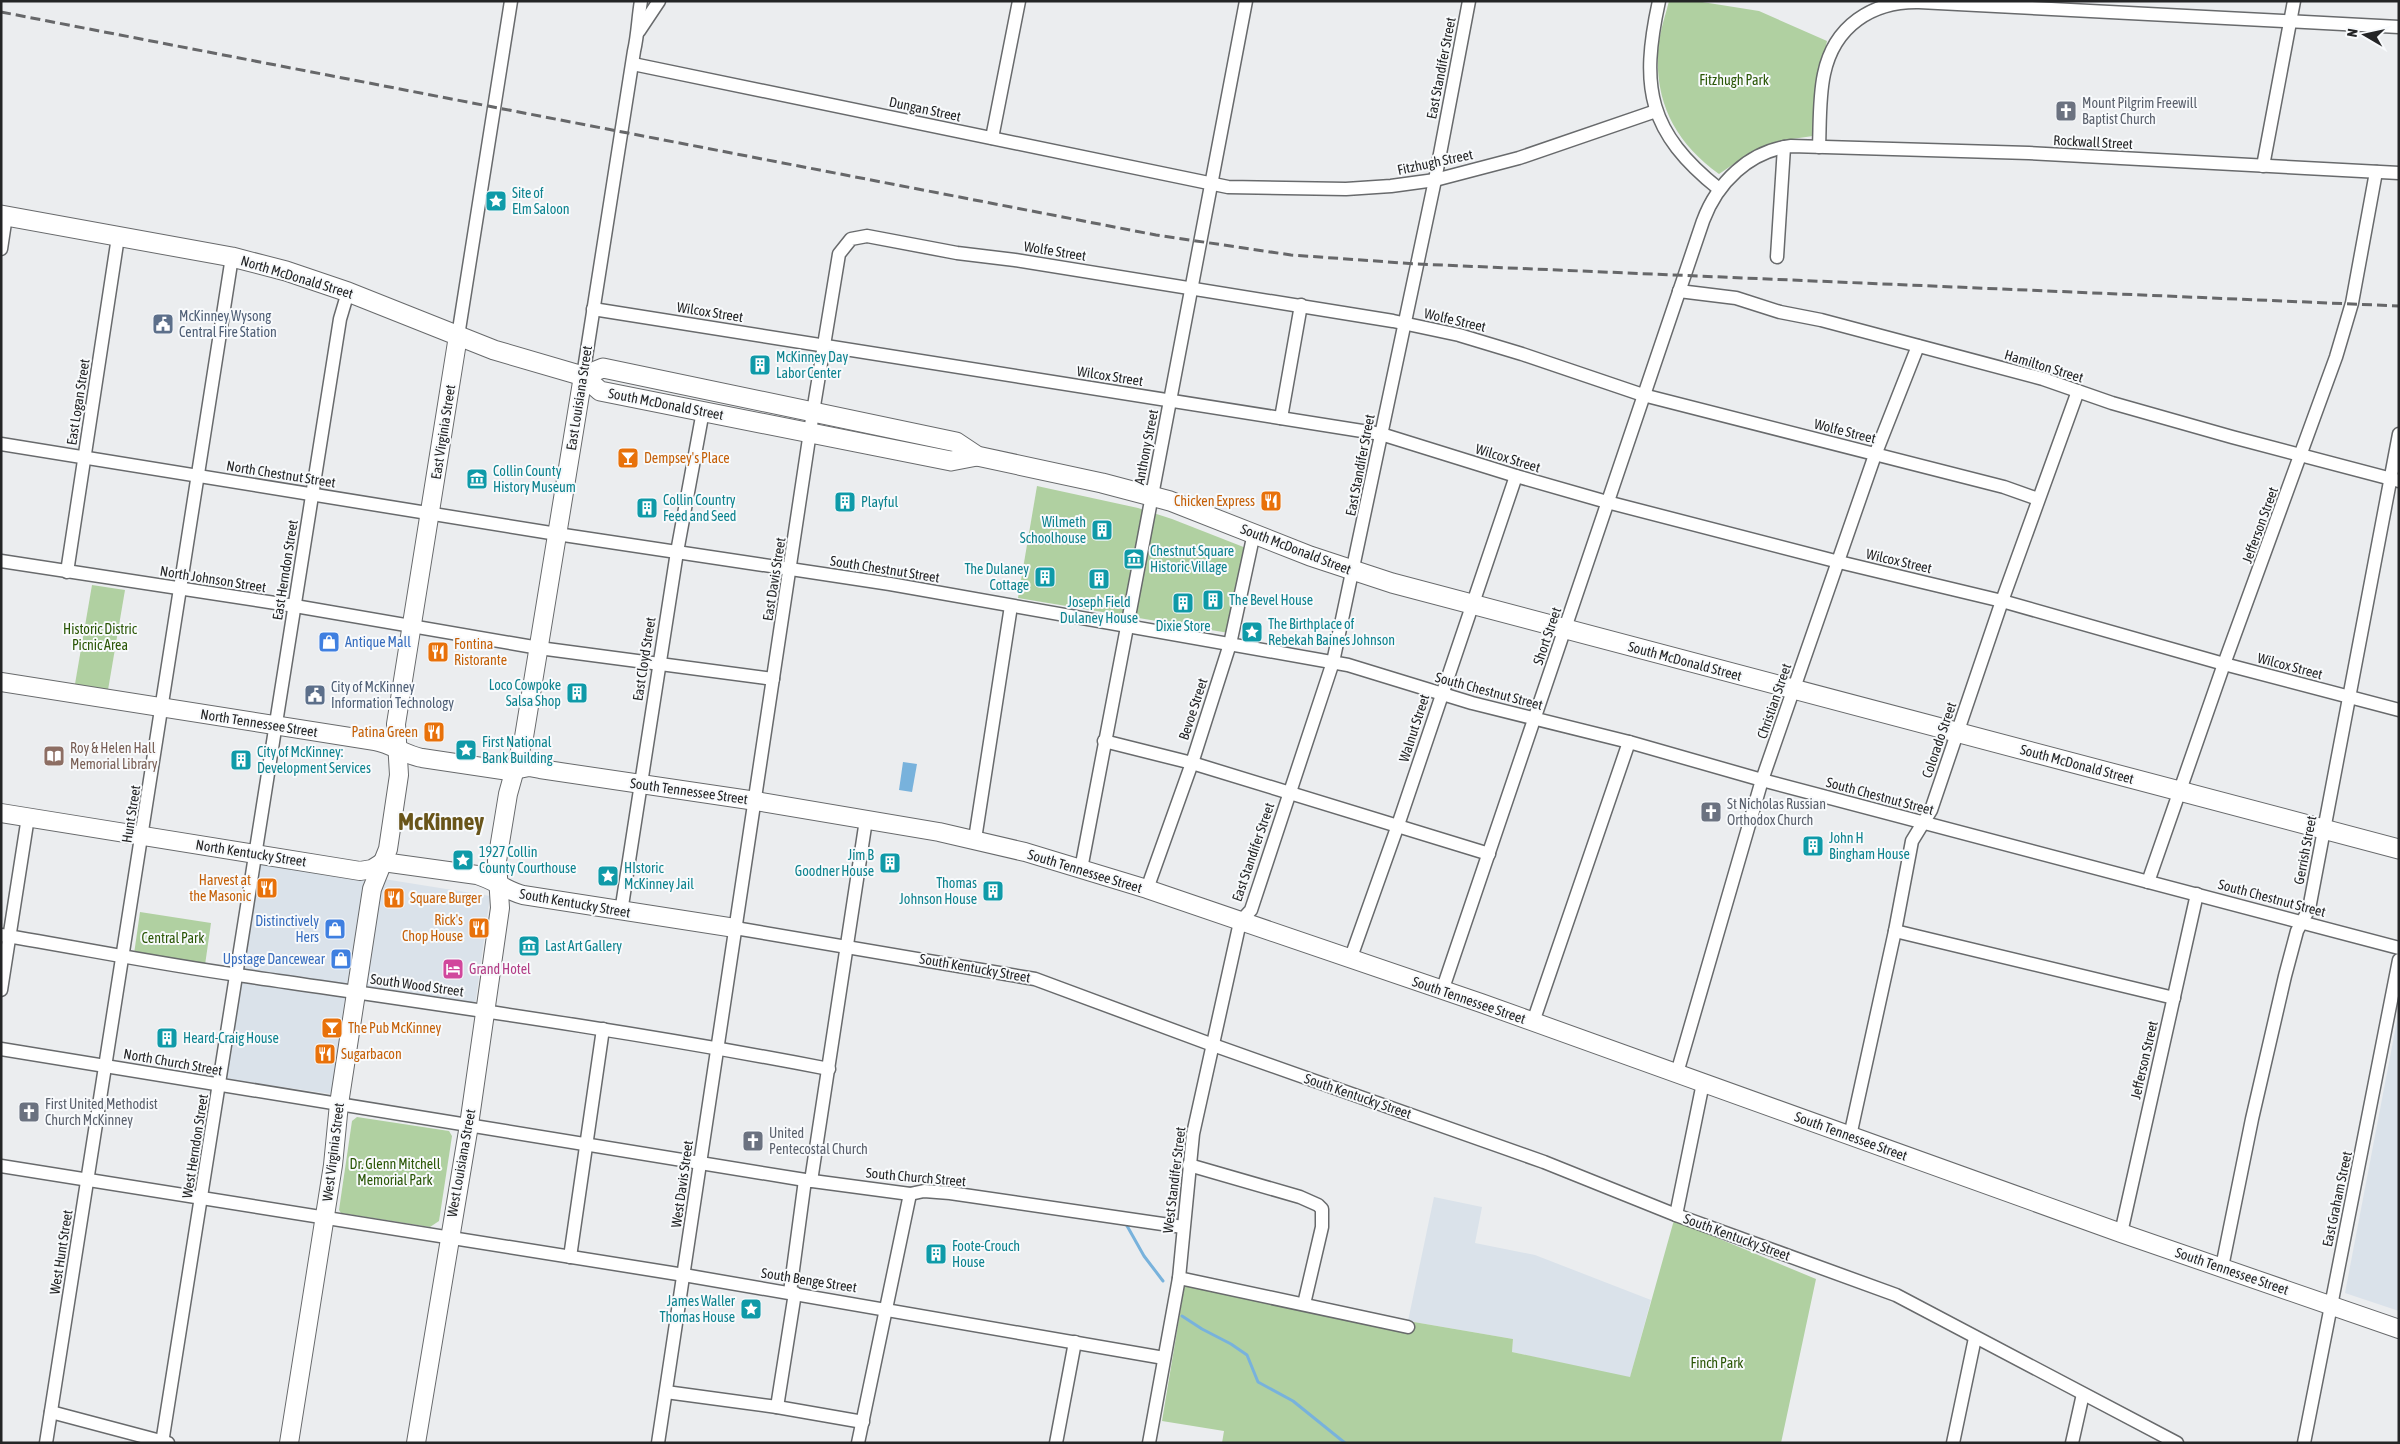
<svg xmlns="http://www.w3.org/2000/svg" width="2400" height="1444" font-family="'Asap Condensed',sans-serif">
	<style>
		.built { fill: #dae2ea }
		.green { fill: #b0d0a1 }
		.water { fill: #78b2dc }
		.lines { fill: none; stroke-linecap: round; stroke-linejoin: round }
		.stream { stroke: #78b2dc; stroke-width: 3 }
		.street-casing { stroke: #686a6c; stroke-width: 15 }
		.secondary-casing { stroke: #686a6c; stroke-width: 20 }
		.primary-casing { stroke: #686a6c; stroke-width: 21 }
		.street { stroke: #fff; stroke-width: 12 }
		.secondary { stroke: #fff; stroke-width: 18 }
		.primary { stroke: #fff; stroke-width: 19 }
		.rail { stroke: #666769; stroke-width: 3; stroke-dasharray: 10 5; stroke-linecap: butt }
		.labels { text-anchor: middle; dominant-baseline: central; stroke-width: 4; stroke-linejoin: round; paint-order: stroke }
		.street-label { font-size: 14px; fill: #242526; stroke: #f8fafc }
		.park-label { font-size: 14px; fill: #2a5606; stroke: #f8fafc }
		.worship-label { font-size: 14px; fill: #5b616d; stroke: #f8fafc; text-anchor: start }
		.culture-label { font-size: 14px; fill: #0d838f; stroke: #f8fafc; text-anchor: start }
		.service-label { font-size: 14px; fill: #4e5e75; stroke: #f8fafc; text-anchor: start }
		.food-label { font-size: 14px; fill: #c56008; stroke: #f8fafc; text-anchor: start }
		.shop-label { font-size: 14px; fill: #366cbe; stroke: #f8fafc; text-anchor: end }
		.education-label { font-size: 14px; fill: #785e54; stroke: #f8fafc; text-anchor: start }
		.hotel-label { font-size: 14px; fill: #b23c85; stroke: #f8fafc; text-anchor: start }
		.town-label { font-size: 24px; font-weight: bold; fill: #69551a; stroke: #f8fafc }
	</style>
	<rect width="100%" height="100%" fill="#ebedef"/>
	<g class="built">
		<polygon points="259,859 490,896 475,1006 347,986 332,1094 225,1079"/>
		<polygon points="2399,1010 2399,1311 2345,1293"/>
		<polygon points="1434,1197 1482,1207 1475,1243 1535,1255 1651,1300 1630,1378 1512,1352 1513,1339 1408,1321"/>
	</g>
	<g class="green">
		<path d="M 1669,1 L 1696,1 L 1759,11 L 1827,41 L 1816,91 L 1813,136 L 1778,141 L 1744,157 L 1719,174 C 1676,142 1655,105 1658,50 C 1659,34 1665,17 1669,1 Z"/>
		<polygon points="1037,486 1138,508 1172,519 1246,548 1229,633 1018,598"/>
		<polygon points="92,585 125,590 108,690 75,684"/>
		<polygon points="140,912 211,923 205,965 134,954"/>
		<polygon points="357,1117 449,1131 452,1136 439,1221 430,1227 341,1213 339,1210 352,1121"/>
		<polygon points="1674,1220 1816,1279 1781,1443 1222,1443 1224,1431 1162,1421 1185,1283 1407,1331 1408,1321 1513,1339 1512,1352 1630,1377"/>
	</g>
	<polygon class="water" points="903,762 917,764 912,792 899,790"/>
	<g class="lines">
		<g class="stream">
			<polyline points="1126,1224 1144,1256 1163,1281"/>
			<polyline points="1182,1316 1202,1329 1231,1344 1247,1355 1258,1382 1293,1401 1345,1443"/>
		</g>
		<g class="street-casing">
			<g id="street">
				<path d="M 1659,1 C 1640,88 1648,132 1719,189"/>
				<polyline points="639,31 659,1"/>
				<polyline points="633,64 1228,187 1346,189 1391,186 1435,180 1519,158 1656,111"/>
				<polyline points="992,138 1019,1"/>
				<path d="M 1819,147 C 1820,123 1819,97 1824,74 C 1834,26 1872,1 1919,2 L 2399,27"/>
				<polyline points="2263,166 2294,1"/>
				<polyline points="1,249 6,216"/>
				<polyline points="1777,257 1784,147"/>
				<polyline points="1679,291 1736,298 1780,312 1821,320 2043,379 2112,403 2232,437 2399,481"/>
				<polyline points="593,309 1381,434 1516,476 1607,502 1839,562 2002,601 2224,664 2399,710"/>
				<polyline points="458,336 511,1"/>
				<path d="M 583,376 L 634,51 C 638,34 638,18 641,1"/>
				<polyline points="1281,418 1301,305"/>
				<polyline points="1,444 557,534 890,584 1348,665 1472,703 1629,742 1762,780 2399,948"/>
				<polyline points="1,561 295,606 539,648 773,679"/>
				<polyline points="67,572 118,237"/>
				<polyline points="1104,741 1192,763 1489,854"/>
				<polyline points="975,839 1011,606"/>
				<polyline points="1081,869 1246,1"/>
				<polyline points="2148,882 2224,664 2336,357 2352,303 2376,172"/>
				<polyline points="1147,889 1192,763 1230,644 1254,533"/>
				<polyline points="621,912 677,552 703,411"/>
				<polyline points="735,928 1035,979 1213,1045 1544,1162 1676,1215 1896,1295 2177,1443"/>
				<polyline points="1895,931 2174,998"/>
				<path d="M 1,935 C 80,948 159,964 238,975 C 435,1004 633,1031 829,1069"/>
				<polyline points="1350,960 1398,825 1516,476"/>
				<polyline points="1,990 28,817"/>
				<path d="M 1442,991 L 1703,221 C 1717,183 1749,151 1791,146 L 2029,153 L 2399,173"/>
				<polyline points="1533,1022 1629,742"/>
				<polyline points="1,1049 805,1180 910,1194 924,1191 950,1193 1183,1227"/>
				<polyline points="1677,1073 1762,780 1875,455 1918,346"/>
				<polyline points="1850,1136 1895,931 1912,841 1931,810 2002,601 2078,391"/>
				<polyline points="1189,1165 1300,1197 1318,1205 1322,1209 1322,1227 1304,1304"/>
				<polyline points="1,1166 684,1275 1164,1358"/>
				<polyline points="811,1181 866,820"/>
				<polyline points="1676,1215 1703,1083"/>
				<polyline points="2121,1233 2197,894"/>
				<polyline points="570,1257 603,1029"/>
				<polyline points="2222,1267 2252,1119 2285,976 2297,931 2309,909 2399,434"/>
				<polyline points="1179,1278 1408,1327"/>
				<polyline points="790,1292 805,1180"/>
				<polyline points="666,1392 777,1407 863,1422"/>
				<polyline points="777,1407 795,1293"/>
				<polyline points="51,1412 168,1443"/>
				<polyline points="46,1443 232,257"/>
				<polyline points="162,1443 340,319 348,292"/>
				<polyline points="658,1443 813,412 839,254 851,239 867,236 957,253 1015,260 1393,321 1459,335 1522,354 1643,395 2004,487 2038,499"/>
				<polyline points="858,1443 910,1194"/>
				<polyline points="1056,1443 1075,1342"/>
				<polyline points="1149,1443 1179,1278 1193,1134 1240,922 1251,910 1333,662 1435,180 1469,1"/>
				<polyline points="1953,1443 1975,1338"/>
				<polyline points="2072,1443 2083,1394"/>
				<polyline points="2304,1443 2399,960"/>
			</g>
		</g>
		<g class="secondary-casing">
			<g id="secondary">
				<path d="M 1,682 L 375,741 C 392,744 405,755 422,758 L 509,771 L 529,767 L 540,769 L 756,801 L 939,832 L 1025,852 L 1147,889 L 1481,1003 L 2121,1233 L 2399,1329"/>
				<path d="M 1,813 L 360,871 L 372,869 L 383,862 L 477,875 C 494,880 507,891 523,895 L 735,928"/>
				<polyline points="289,1443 333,1165 339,1104 372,889 388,849 399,775 396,724 458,336"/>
				<polyline points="416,1443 469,1125 500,908 497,861 508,794 524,737 583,376"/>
			</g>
		</g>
		<g class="primary-casing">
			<g id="primary">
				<polyline points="1,215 232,257 286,271 348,292 494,350 583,376 600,391 951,461 977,456"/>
				<polyline points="583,376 603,368 956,442 977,456 1102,483 1170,501 1310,556 1392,583 2399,849"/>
			</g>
		</g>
		<use href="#street" class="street"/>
		<use href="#secondary" class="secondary"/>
		<use href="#primary" class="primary"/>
		<polyline class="rail" points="1,12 1156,235 1291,255 1417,264 2399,306"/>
	</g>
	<defs>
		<g id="church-square" transform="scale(1.125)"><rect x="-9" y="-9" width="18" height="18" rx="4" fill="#6b7280" stroke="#f8fafc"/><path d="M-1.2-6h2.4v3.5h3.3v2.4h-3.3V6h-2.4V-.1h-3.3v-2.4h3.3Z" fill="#fff"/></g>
		<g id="sight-square" transform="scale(1.125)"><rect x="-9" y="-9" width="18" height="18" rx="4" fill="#0f9aa8" stroke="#f8fafc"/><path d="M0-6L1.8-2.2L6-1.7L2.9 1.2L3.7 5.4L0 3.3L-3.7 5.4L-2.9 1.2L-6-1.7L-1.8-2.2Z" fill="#fff"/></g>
		<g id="civic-square" transform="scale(1.125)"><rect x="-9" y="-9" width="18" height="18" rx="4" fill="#5c6f8a" stroke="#f8fafc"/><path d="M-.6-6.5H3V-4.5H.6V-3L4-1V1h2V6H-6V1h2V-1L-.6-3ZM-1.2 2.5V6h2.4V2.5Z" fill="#fff"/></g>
		<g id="building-square" transform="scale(1.125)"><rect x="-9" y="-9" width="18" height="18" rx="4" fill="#0f9aa8" stroke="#f8fafc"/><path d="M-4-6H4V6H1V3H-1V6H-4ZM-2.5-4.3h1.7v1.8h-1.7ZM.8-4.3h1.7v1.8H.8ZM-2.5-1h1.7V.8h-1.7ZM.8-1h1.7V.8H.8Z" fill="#fff"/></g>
		<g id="bar-square" transform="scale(1.125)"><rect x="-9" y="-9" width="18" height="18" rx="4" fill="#e8710a" stroke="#f8fafc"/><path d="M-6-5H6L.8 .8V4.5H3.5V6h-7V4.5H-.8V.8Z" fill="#fff"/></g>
		<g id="museum-square" transform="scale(1.125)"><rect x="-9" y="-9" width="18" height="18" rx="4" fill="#0f9aa8" stroke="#f8fafc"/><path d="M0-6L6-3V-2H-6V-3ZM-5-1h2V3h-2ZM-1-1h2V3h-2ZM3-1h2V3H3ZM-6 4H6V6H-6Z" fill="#fff"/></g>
		<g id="restaurant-square" transform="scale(1.125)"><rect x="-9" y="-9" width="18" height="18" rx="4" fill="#e8710a" stroke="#f8fafc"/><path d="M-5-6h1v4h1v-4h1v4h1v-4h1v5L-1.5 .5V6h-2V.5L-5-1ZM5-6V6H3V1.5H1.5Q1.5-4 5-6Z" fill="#fff"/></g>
		<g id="shop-square" transform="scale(1.125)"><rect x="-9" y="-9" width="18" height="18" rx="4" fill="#3f7fe0" stroke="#f8fafc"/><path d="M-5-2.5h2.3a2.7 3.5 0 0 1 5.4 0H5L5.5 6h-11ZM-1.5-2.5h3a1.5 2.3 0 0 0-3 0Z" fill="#fff"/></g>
		<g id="library-square" transform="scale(1.125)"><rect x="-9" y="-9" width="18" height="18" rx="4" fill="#8d6e63" stroke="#f8fafc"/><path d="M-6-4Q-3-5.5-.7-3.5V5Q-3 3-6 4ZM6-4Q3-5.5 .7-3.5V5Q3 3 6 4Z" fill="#fff"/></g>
		<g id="hotel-square" transform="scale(1.125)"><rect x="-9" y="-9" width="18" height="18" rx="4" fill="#d1479c" stroke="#f8fafc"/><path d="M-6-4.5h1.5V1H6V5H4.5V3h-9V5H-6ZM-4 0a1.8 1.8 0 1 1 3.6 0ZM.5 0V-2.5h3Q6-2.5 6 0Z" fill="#fff"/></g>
	</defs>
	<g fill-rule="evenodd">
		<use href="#church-square" x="2066" y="111"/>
		<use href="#sight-square" x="496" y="201"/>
		<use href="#civic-square" x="163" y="324"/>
		<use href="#building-square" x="760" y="365"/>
		<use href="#bar-square" x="628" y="458"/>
		<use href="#museum-square" x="477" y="479"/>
		<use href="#restaurant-square" x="1271" y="501"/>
		<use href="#building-square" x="845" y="502"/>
		<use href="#building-square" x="647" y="508"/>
		<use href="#building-square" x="1102" y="530"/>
		<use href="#museum-square" x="1134" y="559"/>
		<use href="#building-square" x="1045" y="577"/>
		<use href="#building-square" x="1099" y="579"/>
		<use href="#building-square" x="1213" y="600"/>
		<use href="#building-square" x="1183" y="603"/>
		<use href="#sight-square" x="1252" y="632"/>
		<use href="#shop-square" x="329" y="642"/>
		<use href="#restaurant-square" x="438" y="652"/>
		<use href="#building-square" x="577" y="693"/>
		<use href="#civic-square" x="315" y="695"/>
		<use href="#restaurant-square" x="434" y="732"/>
		<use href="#sight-square" x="466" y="750"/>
		<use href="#library-square" x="54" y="756"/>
		<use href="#building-square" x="241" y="760"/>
		<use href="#church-square" x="1711" y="812"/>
		<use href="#building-square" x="1813" y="846"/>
		<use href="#sight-square" x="463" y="860"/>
		<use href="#building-square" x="890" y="863"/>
		<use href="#sight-square" x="608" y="876"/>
		<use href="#restaurant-square" x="267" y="888"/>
		<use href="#building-square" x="993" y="891"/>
		<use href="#restaurant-square" x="394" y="898"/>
		<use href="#restaurant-square" x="479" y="928"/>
		<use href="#shop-square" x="335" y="929"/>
		<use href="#museum-square" x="529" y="946"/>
		<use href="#shop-square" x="341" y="959"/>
		<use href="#hotel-square" x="453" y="969"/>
		<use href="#bar-square" x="332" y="1028"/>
		<use href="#building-square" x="167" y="1038"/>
		<use href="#restaurant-square" x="325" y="1054"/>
		<use href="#church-square" x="29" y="1112"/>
		<use href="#church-square" x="753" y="1141"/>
		<use href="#building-square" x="936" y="1254"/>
		<use href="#sight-square" x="751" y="1309"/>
	</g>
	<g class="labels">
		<g class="street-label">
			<text transform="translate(1441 68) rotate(-79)">East Standifer Street</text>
			<text transform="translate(925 109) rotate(12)">Dungan Street</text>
			<text transform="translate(2093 142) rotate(3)">Rockwall Street</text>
			<text transform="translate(1435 162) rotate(-12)">Fitzhugh Street</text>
			<text transform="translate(1055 251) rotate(9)">Wolfe Street</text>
			<text transform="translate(297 277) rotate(17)">North McDonald Street</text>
			<text transform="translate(710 312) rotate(9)">Wilcox Street</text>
			<text transform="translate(1455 320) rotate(13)">Wolfe Street</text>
			<text transform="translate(2044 366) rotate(17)">Hamilton Street</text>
			<text transform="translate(1110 376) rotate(9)">Wilcox Street</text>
			<text transform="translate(579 398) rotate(-81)">East Louisiana Street</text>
			<text transform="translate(78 402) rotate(-81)">East Logan Street</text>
			<text transform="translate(666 404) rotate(11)">South McDonald Street</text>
			<text transform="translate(1845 431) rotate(14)">Wolfe Street</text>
			<text transform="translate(443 432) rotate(-81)">East Virginia Street</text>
			<text transform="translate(1146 447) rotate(-79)">Anthony Street</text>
			<text transform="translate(1508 458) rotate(17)">Wilcox Street</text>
			<text transform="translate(1360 465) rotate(-79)">East Standifer Street</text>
			<text transform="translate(281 474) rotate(9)">North Chestnut Street</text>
			<text transform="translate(2260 525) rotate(-70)">Jefferson Street</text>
			<text transform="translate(1296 549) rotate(21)">South McDonald Street</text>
			<text transform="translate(1899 561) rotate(13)">Wilcox Street</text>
			<text transform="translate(885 569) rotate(9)">South Chestnut Street</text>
			<text transform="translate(285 570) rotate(-81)">East Herndon Street</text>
			<text transform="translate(213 579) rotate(9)">North Johnson Street</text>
			<text transform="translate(774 579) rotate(-81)">East Davis Street</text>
			<text transform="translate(1547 636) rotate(-71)">Short Street</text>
			<text transform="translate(644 659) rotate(-81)">East Cloyd Street</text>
			<text transform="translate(1685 661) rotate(15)">South McDonald Street</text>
			<text transform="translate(2290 666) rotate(15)">Wilcox Street</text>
			<text transform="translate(1489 691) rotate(15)">South Chestnut Street</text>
			<text transform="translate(1774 701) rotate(-71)">Christian Street</text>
			<text transform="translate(1193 709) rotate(-72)">Bevoe Street</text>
			<text transform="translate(259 723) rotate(9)">North Tennessee Street</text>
			<text transform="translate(1414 728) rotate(-72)">Walnut Street</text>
			<text transform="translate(1939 740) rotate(-71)">Colorado Street</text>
			<text transform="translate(2077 764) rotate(15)">South McDonald Street</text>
			<text transform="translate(689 791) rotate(8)">South Tennessee Street</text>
			<text transform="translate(1880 796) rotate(15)">South Chestnut Street</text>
			<text transform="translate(131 814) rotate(-81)">Hunt Street</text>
			<text transform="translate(2305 850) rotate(-79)">Gerrish Street</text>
			<text transform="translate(1253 852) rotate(-71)">East Standifer Street</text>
			<text transform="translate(251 853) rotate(9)">North Kentucky Street</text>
			<text transform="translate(1085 871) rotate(17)">South Tennessee Street</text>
			<text transform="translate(2272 898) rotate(15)">South Chestnut Street</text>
			<text transform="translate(575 903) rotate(10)">South Kentucky Street</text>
			<text transform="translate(975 968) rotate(10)">South Kentucky Street</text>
			<text transform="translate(417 985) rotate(8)">South Wood Street</text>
			<text transform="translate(1469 1000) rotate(19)">South Tennessee Street</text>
			<text transform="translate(2144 1060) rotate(-77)">Jefferson Street</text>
			<text transform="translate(173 1062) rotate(10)">North Church Street</text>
			<text transform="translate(1358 1096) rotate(19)">South Kentucky Street</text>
			<text transform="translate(1851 1136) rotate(20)">South Tennessee Street</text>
			<text transform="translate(195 1146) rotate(-81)">West Herndon Street</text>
			<text transform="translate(333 1152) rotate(-83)">West Virginia Street</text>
			<text transform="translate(461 1163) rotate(-80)">West Louisiana Street</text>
			<text transform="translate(916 1177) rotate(5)">South Church Street</text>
			<text transform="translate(1174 1180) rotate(-83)">West Standifer Street</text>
			<text transform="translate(682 1184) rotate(-82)">West Davis Street</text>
			<text transform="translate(2337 1199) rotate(-78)">East Graham Street</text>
			<text transform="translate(1737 1237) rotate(20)">South Kentucky Street</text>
			<text transform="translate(61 1252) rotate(-81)">West Hunt Street</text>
			<text transform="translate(2232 1271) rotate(19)">South Tennessee Street</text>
			<text transform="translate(809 1280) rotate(9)">South Benge Street</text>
		</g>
		<g class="park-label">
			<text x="1734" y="80">Fitzhugh Park</text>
			<text x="100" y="629">Historic Distric<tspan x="100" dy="16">Picnic Area</tspan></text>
			<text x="173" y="938">Central Park</text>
			<text x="395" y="1164">Dr. Glenn Mitchell<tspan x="395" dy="16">Memorial Park</tspan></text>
			<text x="1717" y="1363">Finch Park</text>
		</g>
		<g class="worship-label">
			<text x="2082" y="103">Mount Pilgrim Freewill<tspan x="2082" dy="16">Baptist Church</tspan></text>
			<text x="1727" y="804">St Nicholas Russian<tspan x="1727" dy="16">Orthodox Church</tspan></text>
			<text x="45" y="1104">First United Methodist<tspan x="45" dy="16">Church McKinney</tspan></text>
			<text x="769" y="1133">United<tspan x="769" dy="16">Pentecostal Church</tspan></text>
		</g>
		<g class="culture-label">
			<text x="512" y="193">Site of<tspan x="512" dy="16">Elm Saloon</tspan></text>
			<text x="776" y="357">McKinney Day<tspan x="776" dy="16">Labor Center</tspan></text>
			<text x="493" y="471">Collin County<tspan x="493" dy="16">History Museum</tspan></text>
			<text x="663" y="500">Collin Country<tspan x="663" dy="16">Feed and Seed</tspan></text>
			<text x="861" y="502">Playful</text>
			<text x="1086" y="522" text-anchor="end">Wilmeth<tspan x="1086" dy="16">Schoolhouse</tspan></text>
			<text x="1150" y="551">Chestnut Square<tspan x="1150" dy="16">Historic Village</tspan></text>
			<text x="1029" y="569" text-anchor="end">The Dulaney<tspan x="1029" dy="16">Cottage</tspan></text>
			<text x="1229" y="600">The Bevel House</text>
			<text x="1099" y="602" text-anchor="middle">Joseph Field<tspan x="1099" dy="16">Dulaney House</tspan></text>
			<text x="1268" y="624">The Birthplace of<tspan x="1268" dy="16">Rebekah Baines Johnson</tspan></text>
			<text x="1183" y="626" text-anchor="middle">Dixie Store</text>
			<text x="561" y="685" text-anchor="end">Loco Cowpoke<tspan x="561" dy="16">Salsa Shop</tspan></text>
			<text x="482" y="742">First National<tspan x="482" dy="16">Bank Building</tspan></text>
			<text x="257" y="752">City of McKinney:<tspan x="257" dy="16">Development Services</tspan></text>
			<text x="1829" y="838">John H<tspan x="1829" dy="16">Bingham House</tspan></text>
			<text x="479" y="852">1927 Collin<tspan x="479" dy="16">County Courthouse</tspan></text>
			<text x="874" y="855" text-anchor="end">Jim B<tspan x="874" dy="16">Goodner House</tspan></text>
			<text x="624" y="868">HIstoric<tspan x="624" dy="16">McKinney Jail</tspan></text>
			<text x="977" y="883" text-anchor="end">Thomas<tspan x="977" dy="16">Johnson House</tspan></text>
			<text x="545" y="946">Last Art Gallery</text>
			<text x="183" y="1038">Heard-Craig House</text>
			<text x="952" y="1246">Foote-Crouch<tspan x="952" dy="16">House</tspan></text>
			<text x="735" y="1301" text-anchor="end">James Waller<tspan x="735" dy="16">Thomas House</tspan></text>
		</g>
		<g class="service-label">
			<text x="179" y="316">McKinney Wysong<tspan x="179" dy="16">Central Fire Station</tspan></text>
			<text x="331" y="687">City of McKinney<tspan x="331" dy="16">Information Technology</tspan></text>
		</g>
		<g class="food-label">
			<text x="644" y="458">Dempsey's Place</text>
			<text x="1255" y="501" text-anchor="end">Chicken Express</text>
			<text x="454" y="644">Fontina<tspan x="454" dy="16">Ristorante</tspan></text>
			<text x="418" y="732" text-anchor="end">Patina Green</text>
			<text x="251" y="880" text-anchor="end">Harvest at<tspan x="251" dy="16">the Masonic</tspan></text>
			<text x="410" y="898">Square Burger</text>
			<text x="463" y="920" text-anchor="end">Rick's<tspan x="463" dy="16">Chop House</tspan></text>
			<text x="348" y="1028">The Pub McKinney</text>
			<text x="341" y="1054">Sugarbacon</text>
		</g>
		<g class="shop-label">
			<text x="345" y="642" text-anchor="start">Antique Mall</text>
			<text x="319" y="921">Distinctively<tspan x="319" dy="16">Hers</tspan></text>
			<text x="325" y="959">Upstage Dancewear</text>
		</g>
		<g class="education-label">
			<text x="70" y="748">Roy &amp; Helen Hall<tspan x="70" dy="16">Memorial Library</tspan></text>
		</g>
		<g class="hotel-label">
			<text x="469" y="969">Grand Hotel</text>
		</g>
		<g class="town-label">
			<text x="441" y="821">McKinney</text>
		</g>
	</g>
	<rect width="2400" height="1444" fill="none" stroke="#242526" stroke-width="5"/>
	<g transform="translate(2365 35) rotate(279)" stroke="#f8fafc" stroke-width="4" paint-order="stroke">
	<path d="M0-4L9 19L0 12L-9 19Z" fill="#242526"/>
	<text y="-8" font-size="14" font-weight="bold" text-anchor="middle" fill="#242526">N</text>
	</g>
</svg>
